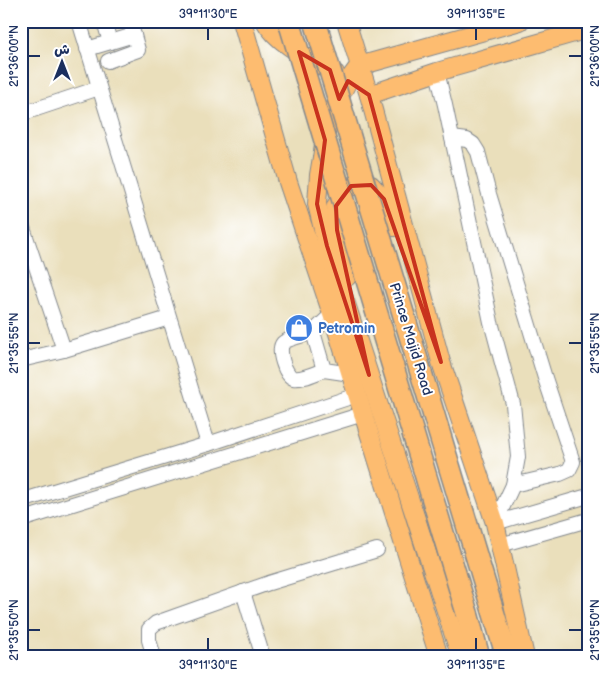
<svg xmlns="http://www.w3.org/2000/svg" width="609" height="678" font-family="'Balsamiq Sans','Playpen Sans Arabic',sans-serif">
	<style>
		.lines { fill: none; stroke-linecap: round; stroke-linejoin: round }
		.minor-casing { stroke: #82878c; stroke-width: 16 }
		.major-casing { stroke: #82878c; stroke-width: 20 }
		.highway-casing { stroke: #82878c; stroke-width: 24 }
		.minor { stroke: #fff; stroke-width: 14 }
		.major { stroke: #fdbc6f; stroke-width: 18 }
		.highway { stroke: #fdbc6f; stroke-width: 21 }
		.highway-bridge-casing { stroke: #82878c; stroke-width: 24; stroke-linecap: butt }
		.highway-bridge { stroke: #fdbc6f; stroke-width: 21 }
		.marked { fill: none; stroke: #c8321e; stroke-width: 4; stroke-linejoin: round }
		.ticks { fill: none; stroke: #1b2f5e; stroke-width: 2 }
		.labels { text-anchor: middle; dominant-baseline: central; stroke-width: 4; stroke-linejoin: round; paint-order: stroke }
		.shop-label { font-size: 14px; font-weight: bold; fill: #366cbe; stroke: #fff; text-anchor: start }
		.street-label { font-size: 14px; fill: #1b2f5e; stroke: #fff }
		.neatline { fill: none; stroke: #1b2f5e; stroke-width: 2 }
		.ticks-label { font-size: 12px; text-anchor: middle; fill: #1b2f5e }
	</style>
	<rect width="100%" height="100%" fill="#fff"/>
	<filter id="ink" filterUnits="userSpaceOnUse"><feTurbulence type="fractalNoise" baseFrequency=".02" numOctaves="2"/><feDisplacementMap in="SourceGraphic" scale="10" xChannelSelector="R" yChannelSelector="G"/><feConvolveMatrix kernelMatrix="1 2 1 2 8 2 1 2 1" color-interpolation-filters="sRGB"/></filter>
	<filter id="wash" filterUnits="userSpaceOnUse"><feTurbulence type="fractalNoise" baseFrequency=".0096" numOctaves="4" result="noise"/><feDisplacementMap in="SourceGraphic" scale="20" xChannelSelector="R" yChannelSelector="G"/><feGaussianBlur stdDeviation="1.12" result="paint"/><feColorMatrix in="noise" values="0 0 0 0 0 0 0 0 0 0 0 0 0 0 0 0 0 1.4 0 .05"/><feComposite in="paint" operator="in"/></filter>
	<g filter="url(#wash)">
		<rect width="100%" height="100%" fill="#eadfbb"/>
	</g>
	<g filter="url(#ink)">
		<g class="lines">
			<g class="minor-casing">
				<g id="minor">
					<polyline points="79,21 208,444"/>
					<polyline points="104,21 110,42"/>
					<polyline points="87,49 134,35"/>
					<polyline points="108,61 138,50 130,21"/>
					<polyline points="437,72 445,105 491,322 513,404 518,457 513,485 495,523"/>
					<polyline points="21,114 99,88"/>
					<polyline points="452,138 467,140 473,144 478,152 489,194 545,378 573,462 569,470 560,474 513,485"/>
					<polyline points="21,222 64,350"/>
					<polyline points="332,314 313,332 324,370 351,374"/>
					<path d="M 313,332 C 305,335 288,338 283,343 C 277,350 285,375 293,378 C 302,380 315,373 324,370"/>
					<polyline points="21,360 64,350 169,318"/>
					<polyline points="21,501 208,444 357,395"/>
					<polyline points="21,520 363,414"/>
					<polyline points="495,523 588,496"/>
					<polyline points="500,545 588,520"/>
					<polyline points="243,592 263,657"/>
					<polyline points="154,657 149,640 149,629 156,623 269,583 377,550"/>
				</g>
			</g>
			<g class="major-casing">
				<g id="major">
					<polyline points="242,21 288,182 332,314 439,657"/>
					<path d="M 265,21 C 278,45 312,60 335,73"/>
					<polyline points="346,21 369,95 441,362 495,523 525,657"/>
					<polyline points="359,66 520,21"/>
					<polyline points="369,95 437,72 588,29"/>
					<polyline points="335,106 348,81 359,66"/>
					<polyline points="329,117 319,175 317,204 327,246 461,657"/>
					<polyline points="347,277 337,230 336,206 344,192 351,186 371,185 384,199 394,227"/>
				</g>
			</g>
			<g class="highway-casing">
				<g id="highway">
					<polyline points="486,588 507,657"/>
					<polyline points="467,613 479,657"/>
				</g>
			</g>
			<use href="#minor" class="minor"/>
			<use href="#major" class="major"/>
			<use href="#highway" class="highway"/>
			<g class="highway-bridge-casing">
				<g id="highway-bridge">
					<polyline points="289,21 467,613"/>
					<polyline points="315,21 486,588"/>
				</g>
			</g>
			<use href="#highway-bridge" class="highway-bridge"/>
		</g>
	</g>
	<path class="marked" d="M 299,52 L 330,70 L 339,99 L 348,81 L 369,95 L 441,362 L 384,199 L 371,185 L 351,186 L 336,206 L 337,230 L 369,375 L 327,246 L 317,204 L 325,140 Z"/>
	<path class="ticks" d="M 208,28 L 208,40M 476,28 L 476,40M 28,56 L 40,56M 569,56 L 582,56M 28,343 L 40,343M 569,343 L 582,343M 28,630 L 40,630M 569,630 L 582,630M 208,638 L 208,650M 476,638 L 476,650"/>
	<defs>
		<g id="shop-disc" transform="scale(1.4375)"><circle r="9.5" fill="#3f7fe0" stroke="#fff"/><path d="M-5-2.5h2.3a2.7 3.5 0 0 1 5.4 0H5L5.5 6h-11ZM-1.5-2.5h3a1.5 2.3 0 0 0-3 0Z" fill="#fff"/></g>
	</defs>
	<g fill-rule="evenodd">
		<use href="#shop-disc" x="299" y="328"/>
	</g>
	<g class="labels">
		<g class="shop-label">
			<text x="318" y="328">Petromin</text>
		</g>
		<g class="street-label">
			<text transform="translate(411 339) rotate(73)">Prince Majid Road</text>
		</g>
	</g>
	<rect width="609" height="678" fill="none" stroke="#fff" stroke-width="55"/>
	<g transform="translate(62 62)" stroke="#ffffff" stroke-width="4" paint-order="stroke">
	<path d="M0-4L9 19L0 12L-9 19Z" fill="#1b2f5e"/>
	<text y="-8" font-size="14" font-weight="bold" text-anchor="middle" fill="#1b2f5e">ش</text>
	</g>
	<rect x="28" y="28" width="554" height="622" class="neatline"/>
	<g class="ticks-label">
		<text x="208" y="18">39°11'30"E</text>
		<text x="476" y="18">39°11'35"E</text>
		<text transform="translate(14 56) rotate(-90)" y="4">21°36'00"N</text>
		<text transform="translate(595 56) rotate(-90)" y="4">21°36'00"N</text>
		<text transform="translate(14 343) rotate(-90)" y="4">21°35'55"N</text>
		<text transform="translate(595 343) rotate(-90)" y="4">21°35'55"N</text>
		<text transform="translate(14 630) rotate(-90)" y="4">21°35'50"N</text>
		<text transform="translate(595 630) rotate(-90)" y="4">21°35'50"N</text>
		<text x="208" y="669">39°11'30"E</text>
		<text x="476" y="669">39°11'35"E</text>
	</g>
</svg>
